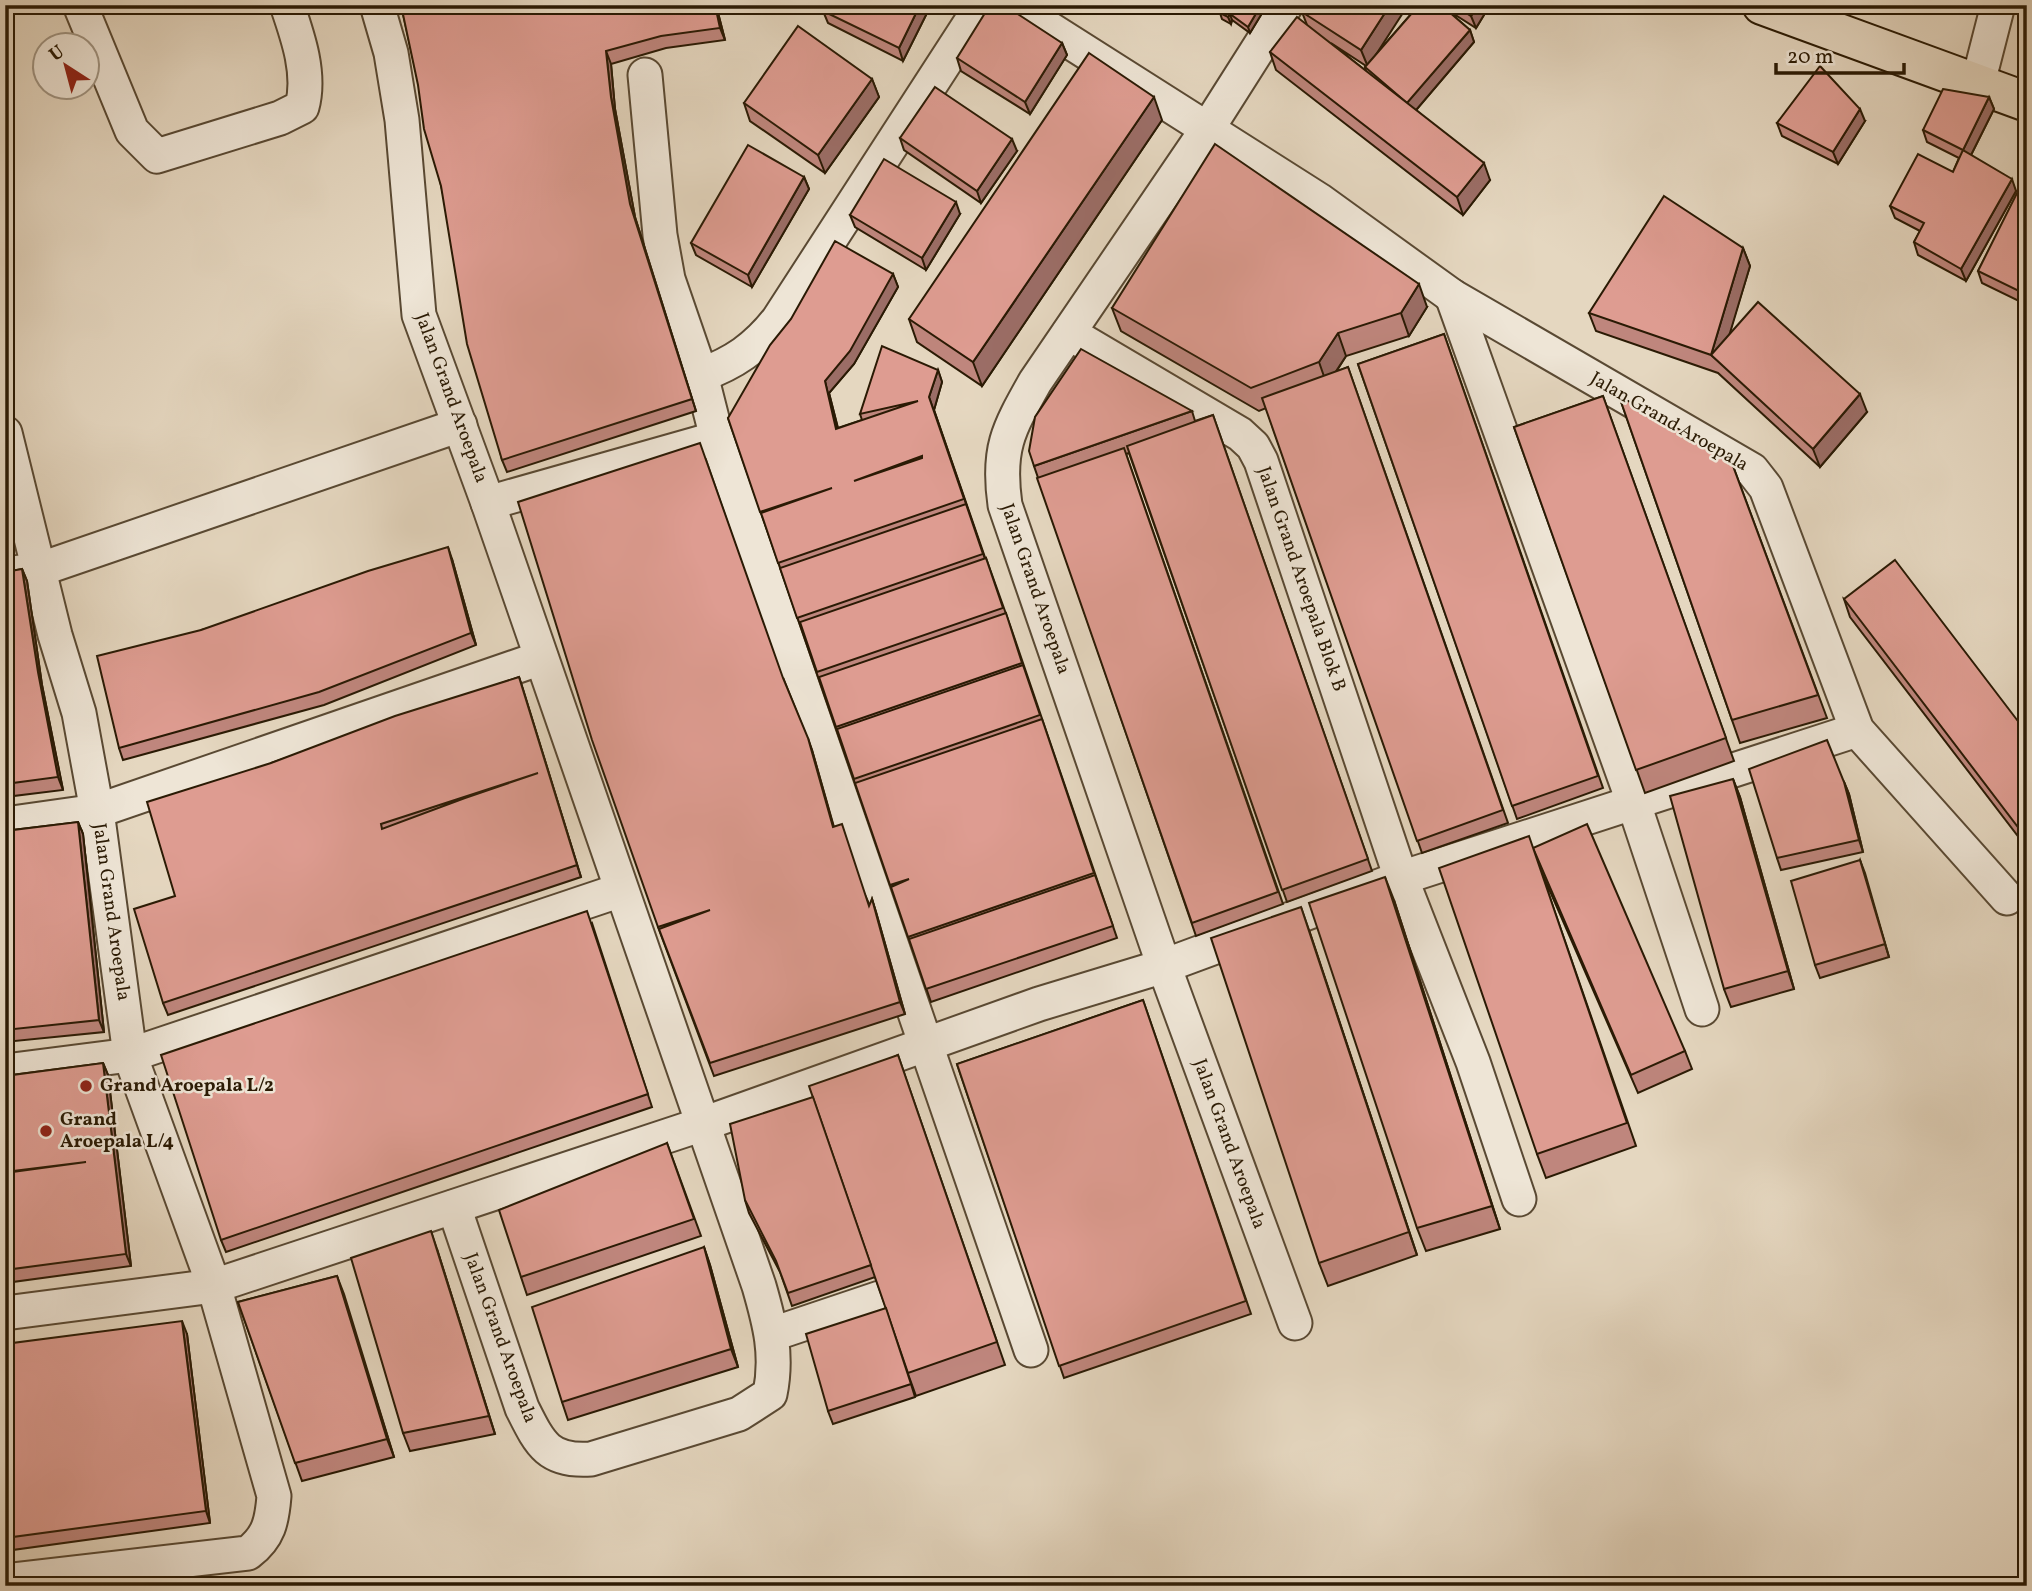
<svg xmlns="http://www.w3.org/2000/svg" width="2032" height="1591" font-family="Vollkorn,serif">
	<style>
		.lines { fill: none; stroke-linecap: round; stroke-linejoin: round }
		.street-casing { stroke: #594933; stroke-width: 37 }
		.primary-casing { stroke: #2a1a04; stroke-width: 42 }
		.street { stroke: #eee5d6; stroke-width: 33 }
		.primary { stroke: #e5d7c0; stroke-width: 38 }
		.wall { fill: #bf867d; stroke: #2a1a04; stroke-width: 2; fill-rule: evenodd }
		.shaded-wall { fill: #9b6d66; stroke: #2a1a04; stroke-width: 2 }
		.building { fill: #de9c91; stroke: #2a1a04; stroke-width: 2; fill-rule: evenodd }
		.poi-dot { fill: #8f2418; stroke: #eee5d6; stroke-width: 2.5 }
		.labels { text-anchor: middle; dominant-baseline: central; stroke-width: 5; stroke-linejoin: round; paint-order: stroke }
		.street-label { font-size: 19px; fill: #2a1a04; stroke: #eee5d6 }
		.poi-label { font-size: 19px; font-weight: bold; fill: #2a1a04; stroke: #eee5d6; text-anchor: start }
	</style>
	<rect width="100%" height="100%" fill="#e5d7c0"/>
	<filter id="stains"><feTurbulence type="fractalNoise" baseFrequency=".00286" numOctaves="4"/><feColorMatrix values="0 0 0 0 .2 0 0 0 0 .09 0 0 0 0 .02 0 0 0 .5 -.17"/></filter>
	<radialGradient id="worn" r=".72"><stop offset=".6" stop-color="#630" stop-opacity="0"/><stop offset="1" stop-color="#630" stop-opacity=".3"/></radialGradient>
	<g class="lines">
		<g class="street-casing">
			<g id="street">
				<path d="M 80,5 L 132,131 L 157,156 L 280,118 L 302,107 C 311,74 298,37 287,5"/>
				<path d="M 377,5 L 391,53 L 402,120 L 419,315 L 488,503 L 759,1286 C 770,1324 778,1355 770,1394 L 739,1414 L 591,1459 C 548,1462 540,1444 522,1408 L 454,1207"/>
				<polyline points="1012,5 1319,200 1452,296 1752,470 1766,488 1857,730 2007,898"/>
				<path d="M 1286,5 L 1206,131 L 1035,382 C 1008,430 997,449 1005,505 L 1164,966 L 1295,1323"/>
				<polyline points="645,75 660,235 668,279 701,375 717,438 1031,1350"/>
				<polyline points="1978,83 1998,5"/>
				<polyline points="1452,296 1633,801 1702,1009"/>
				<polyline points="1069,333 1240,434 1253,446 1261,461 1401,878 1473,1062 1519,1199"/>
				<path d="M 701,375 C 734,363 756,348 778,320 L 982,5"/>
				<path d="M 5,433 L 55,635 L 79,713 L 97,811 L 130,1055 L 214,1286 L 274,1496 C 272,1521 269,1537 248,1553 L 5,1581"/>
				<polyline points="488,503 717,438"/>
				<polyline points="5,574 38,570 460,425"/>
				<polyline points="5,824 97,811 541,658"/>
				<polyline points="5,1071 130,1055 621,890"/>
				<polyline points="5,1313 214,1286 703,1124 1039,1004 1164,966 1401,878 1857,730"/>
				<polyline points="773,1334 883,1297"/>
			</g>
		</g>
		<g class="primary-casing">
			<polyline id="primary" points="1762,5 2027,102"/>
		</g>
		<use href="#street" class="street"/>
		<use href="#primary" class="primary"/>
	</g>
	<g class="wall">
		<polygon points="401,5 716,5 725,40 666,48 611,64 615,109 635,217 696,411 507,472 502,460"/>
		<polygon points="826,5 931,5 903,61 828,23 823,11"/>
		<polygon points="1225,5 1267,5 1250,33 1232,20 1231,24 1222,19 1220,13"/>
		<path d="M 1419,5 L 1490,5 L 1476,28 L 1446,9 L 1470,30 L 1474,42 L 1416,110 L 1490,180 L 1463,215 L 1276,70 L 1270,52 L 1307,25 L 1302,12 L 1378,52 ZM 1331,43 L 1366,66 L 1365,67 L 1366,71 Z"/>
		<polygon points="1062,43 1067,55 1030,114 961,71 957,58"/>
		<polygon points="872,79 879,97 825,173 750,121 744,103"/>
		<polygon points="1989,97 1994,109 1971,155 2016,191 1966,281 1918,255 1914,242 1920,231 1895,218 1890,206 1953,172 1959,158 1927,142 1923,130"/>
		<polygon points="1162,120 982,386 917,342 909,319"/>
		<polygon points="1865,121 1838,164 1782,136 1777,123"/>
		<polygon points="900,138 1017,151 981,203 904,150"/>
		<polygon points="2027,175 2027,305 1982,283 1978,271"/>
		<polygon points="804,177 809,189 752,287 696,255 691,243"/>
		<polygon points="960,214 926,270 855,227 850,215"/>
		<polygon points="1743,248 1750,266 1729,334 1867,412 1820,467 1718,373 1596,331 1589,313"/>
		<polygon points="893,274 898,287 854,364 829,393 838,428 862,420 860,414 938,370 942,382 934,410 985,559 986,558 1010,625 1117,938 931,1002 728,418"/>
		<polygon points="1427,307 1409,336 1346,356 1336,372 1348,367 1508,823 1422,853 1266,408 1259,411 1121,331 1112,308"/>
		<polygon points="1444,334 1603,788 1517,819 1358,364"/>
		<polygon points="1603,396 1734,761 1645,793 1514,427"/>
		<polygon points="1619,396 1730,458 1827,718 1740,743"/>
		<polygon points="1192,411 1195,421 1213,415 1372,871 1287,902 1129,453 1126,454 1283,904 1196,936 1034,466"/>
		<polygon points="452,559 476,645 324,705 123,760 119,748 201,630"/>
		<polygon points="22,569 27,581 42,685 63,790 5,797 5,572"/>
		<polygon points="1844,599 2027,733 2027,848 1850,617"/>
		<polygon points="519,677 581,877 168,1015 163,1003 271,763"/>
		<polygon points="784,680 812,750 834,827 870,906 872,899 876,912 905,1014 714,1076 658,927"/>
		<polygon points="1733,779 1740,797 1794,989 1731,1007 1724,989"/>
		<polygon points="1844,782 1849,794 1863,852 1781,870 1777,858"/>
		<polygon points="78,822 83,834 104,1032 5,1042 5,831"/>
		<polygon points="1533,848 1685,1051 1692,1069 1638,1093 1539,866 1636,1146 1546,1178 1537,1154"/>
		<polygon points="1860,860 1889,957 1820,978 1815,965"/>
		<polygon points="1394,900 1500,1229 1426,1251 1417,1228"/>
		<polygon points="592,923 652,1107 226,1252 221,1240"/>
		<polygon points="1309,930 1417,1255 1328,1286 1319,1263"/>
		<polygon points="1143,1000 1251,1314 1064,1378 957,1064"/>
		<polygon points="898,1055 1005,1365 916,1396 907,1371 915,1397 833,1424 828,1411 886,1308 875,1277 792,1306 780,1272 749,1213 745,1200 813,1097"/>
		<polygon points="103,1063 108,1075 131,1266 5,1283 5,1076"/>
		<polygon points="667,1143 701,1236 527,1295 521,1277"/>
		<polygon points="704,1247 710,1265 738,1367 568,1420 562,1402"/>
		<polygon points="437,1249 495,1434 410,1451 403,1433"/>
		<polygon points="337,1276 394,1457 302,1481 238,1302"/>
		<polygon points="187,1334 210,1523 5,1551 5,1344"/>
	</g>
	<g class="shaded-wall">
		<polygon points="715,5 716,5 725,40 720,28"/>
		<polygon points="920,5 931,5 903,61 899,48"/>
		<polygon points="1261,5 1267,5 1250,33 1248,27"/>
		<polygon points="1390,5 1408,5 1368,67 1361,50"/>
		<polygon points="1478,5 1490,5 1476,28 1471,16"/>
		<polygon points="1230,14 1232,20 1231,24 1228,17"/>
		<polygon points="1470,30 1474,42 1411,116 1406,103"/>
		<polygon points="1062,43 1067,55 1030,114 1025,102"/>
		<polygon points="606,51 611,64 615,109 635,217 696,411 630,204 611,97"/>
		<polygon points="872,79 879,97 825,173 818,155"/>
		<polygon points="1154,97 1162,120 982,386 973,362"/>
		<polygon points="1989,97 1994,109 1967,163 1963,150"/>
		<polygon points="1860,109 1865,121 1838,164 1833,152"/>
		<polygon points="1012,139 1017,151 981,203 977,191"/>
		<polygon points="1484,163 1490,180 1463,215 1457,197"/>
		<polygon points="804,177 809,189 752,287 748,275"/>
		<polygon points="2012,179 2016,191 1966,281 1961,269"/>
		<polygon points="956,202 960,214 926,270 922,258"/>
		<polygon points="1743,248 1750,266 1721,363 1711,355"/>
		<polygon points="893,274 898,287 854,364 829,393 841,441 836,429 825,381"/>
		<polygon points="1419,284 1427,307 1409,336 1401,313"/>
		<polygon points="1338,333 1346,356 1327,385 1319,362"/>
		<polygon points="938,370 942,382 934,410 988,566 929,397"/>
		<polygon points="1860,394 1867,412 1820,467 1813,449"/>
		<polygon points="448,547 452,559 476,645 471,633"/>
		<polygon points="22,569 27,581 42,685 63,790 58,777 38,672"/>
		<polygon points="519,677 523,689 581,877 577,865"/>
		<polygon points="808,738 812,750 837,839 833,827"/>
		<polygon points="1733,779 1740,797 1794,989 1788,971"/>
		<polygon points="1844,782 1849,794 1863,852 1859,840"/>
		<polygon points="78,822 83,834 104,1032 99,1020"/>
		<polygon points="1860,860 1865,873 1889,957 1885,944"/>
		<polygon points="1385,877 1394,900 1500,1229 1492,1206"/>
		<polygon points="872,899 876,912 905,1014 900,1002"/>
		<polygon points="1301,907 1309,930 1417,1255 1409,1232"/>
		<polygon points="103,1063 108,1075 131,1266 126,1254"/>
		<polygon points="431,1231 437,1249 495,1434 489,1416"/>
		<polygon points="704,1247 710,1265 738,1367 731,1349"/>
		<polygon points="337,1276 344,1294 394,1457 387,1439"/>
		<polygon points="182,1321 187,1334 210,1523 206,1511"/>
	</g>
	<g class="building">
		<polygon points="401,5 715,5 720,28 661,36 606,51 611,97 630,204 692,399 502,460 467,344 441,186 424,129 418,85"/>
		<polygon points="826,5 920,5 899,48 823,11"/>
		<polygon points="990,5 1004,5 1062,43 1025,102 957,58"/>
		<polygon points="1225,5 1261,5 1248,27 1230,14 1228,17 1220,13"/>
		<polygon points="1306,5 1390,5 1361,50 1302,12"/>
		<polygon points="1419,5 1441,5 1470,30 1407,103 1365,67"/>
		<polygon points="1454,5 1478,5 1471,16"/>
		<polygon points="1297,17 1484,163 1457,197 1270,52"/>
		<polygon points="798,26 872,79 818,155 744,103"/>
		<polygon points="1089,53 1154,97 973,362 909,319"/>
		<polygon points="1820,66 1860,109 1833,152 1777,123"/>
		<polygon points="935,87 1012,139 977,191 900,138"/>
		<polygon points="1943,89 1989,97 1963,150 2012,179 1961,269 1914,242 1924,223 1890,206 1918,154 1953,172 1963,150 1923,130"/>
		<polygon points="1215,144 1419,284 1401,313 1338,333 1319,362 1251,388 1112,308"/>
		<polygon points="748,145 804,177 748,275 691,243"/>
		<polygon points="884,159 956,202 922,258 850,215"/>
		<polygon points="2026,175 2027,175 2027,295 1978,271"/>
		<polygon points="1664,196 1743,248 1711,355 1758,302 1860,394 1813,449 1711,355 1589,313"/>
		<path d="M 835,241 L 893,274 L 850,351 L 825,381 L 836,429 L 918,401 L 860,414 L 882,346 L 938,370 L 929,397 L 964,499 L 778,563 L 761,513 L 832,488 L 760,512 L 728,418 L 770,345 L 791,319 ZM 922,456 L 922,458 L 854,481 Z"/>
		<polygon points="1444,334 1598,776 1512,806 1358,364"/>
		<polygon points="1081,349 1192,411 1034,466 1029,451 1035,417"/>
		<polygon points="1348,367 1503,810 1417,841 1262,398"/>
		<polygon points="1603,396 1726,738 1636,770 1514,427"/>
		<polygon points="1619,396 1730,458 1818,695 1732,720"/>
		<polygon points="1213,415 1368,859 1282,890 1127,446"/>
		<polygon points="700,443 783,678 808,738 833,827 842,824 869,906 872,899 900,1002 710,1063 659,929 710,910 658,927 592,740 518,502"/>
		<polygon points="1124,448 1278,892 1192,923 1037,478"/>
		<polygon points="966,504 983,554 797,618 780,568"/>
		<polygon points="448,547 471,633 319,692 119,748 97,656 201,630 368,571"/>
		<polygon points="986,558 1003,608 817,672 800,622"/>
		<polygon points="1895,560 2027,733 2027,839 1844,599"/>
		<polygon points="22,569 38,672 58,777 5,784 5,572"/>
		<polygon points="1006,613 1022,663 836,727 819,677"/>
		<polygon points="1023,665 1040,715 854,779 837,729"/>
		<path d="M 519,677 L 577,865 L 163,1003 L 134,909 L 175,896 L 147,802 L 271,763 L 395,716 ZM 538,773 L 465,798 L 382,829 L 381,824 Z"/>
		<polygon points="1042,719 1094,873 908,937 891,887 909,879 890,885 855,783"/>
		<polygon points="1827,740 1844,782 1859,840 1777,858 1749,769"/>
		<polygon points="1733,779 1788,971 1724,989 1670,796"/>
		<polygon points="78,822 99,1020 5,1030 5,831"/>
		<polygon points="1587,824 1685,1051 1631,1075 1533,848"/>
		<polygon points="1529,836 1627,1123 1537,1154 1439,868"/>
		<polygon points="1860,860 1885,944 1815,965 1791,881"/>
		<polygon points="1095,875 1113,926 926,989 909,939"/>
		<polygon points="1385,877 1492,1206 1417,1228 1309,903"/>
		<polygon points="1301,907 1409,1232 1319,1263 1211,938"/>
		<polygon points="587,911 648,1094 221,1240 161,1055"/>
		<polygon points="1143,1000 1246,1301 1059,1366 957,1064"/>
		<polygon points="898,1055 997,1342 908,1373 809,1086"/>
		<polygon points="103,1063 126,1254 5,1270 5,1173 86,1162 5,1172 5,1076"/>
		<polygon points="813,1097 871,1265 788,1293 776,1261 745,1200 730,1124"/>
		<polygon points="667,1143 694,1219 521,1277 499,1210"/>
		<polygon points="431,1231 489,1416 403,1433 351,1258"/>
		<polygon points="704,1247 731,1349 562,1402 532,1307"/>
		<polygon points="337,1276 387,1439 295,1463 238,1302"/>
		<polygon points="886,1308 911,1384 828,1411 806,1334"/>
		<polygon points="182,1321 206,1511 5,1538 5,1344"/>
	</g>
	<g class="poi-dot">
		<circle cx="86" cy="1086" r="7"/>
		<circle cx="46" cy="1131" r="7"/>
	</g>
	<g class="labels">
		<g class="street-label">
			<text transform="translate(451 398) rotate(70)">Jalan Grand Aroepala</text>
			<text transform="translate(1669 422) rotate(30)">Jalan Grand Aroepala</text>
			<text transform="translate(1301 579) rotate(71)">Jalan Grand Aroepala Blok B</text>
			<text transform="translate(1035 589) rotate(71)">Jalan Grand Aroepala</text>
			<text transform="translate(111 912) rotate(82)">Jalan Grand Aroepala</text>
			<text transform="translate(1229 1144) rotate(70)">Jalan Grand Aroepala</text>
			<text transform="translate(500 1338) rotate(70)">Jalan Grand Aroepala</text>
		</g>
		<g class="poi-label">
			<text x="100" y="1086">Grand Aroepala L/2</text>
			<text x="60" y="1120">Grand<tspan x="60" dy="22">Aroepala L/4</tspan></text>
		</g>
	</g>
	<rect width="2032" height="1591" fill="none" stroke="#e5d7c0" stroke-width="28"/>
	<rect x="7" y="7" width="2018" height="1577" fill="none" stroke="#2a1a04" stroke-width="3.5"/>
	<rect x="14" y="14" width="2004" height="1563" fill="none" stroke="#2a1a04" stroke-width="2"/>
	<g transform="translate(66 66) rotate(324)"><circle r="33" fill="#eee5d6" stroke="#a09482" stroke-width="2"/>
	<path d="M0-5L12 26L0 18L-12 26Z" fill="#8f2418"/>
	<text y="-10" font-size="19" font-weight="bold" text-anchor="middle" fill="#2a1a04">U</text>
	</g>
	<path d="M1776 63v10h128v-10" fill="none" stroke="#2a1a04" stroke-width="3.5"/>
	<text x="1787" y="63" font-size="21" fill="#2a1a04" stroke="#eee5d6" stroke-width="5" paint-order="stroke">20 m</text>
	<rect width="100%" height="100%" filter="url(#stains)"/>
	<rect width="100%" height="100%" fill="url(#worn)"/>
</svg>
